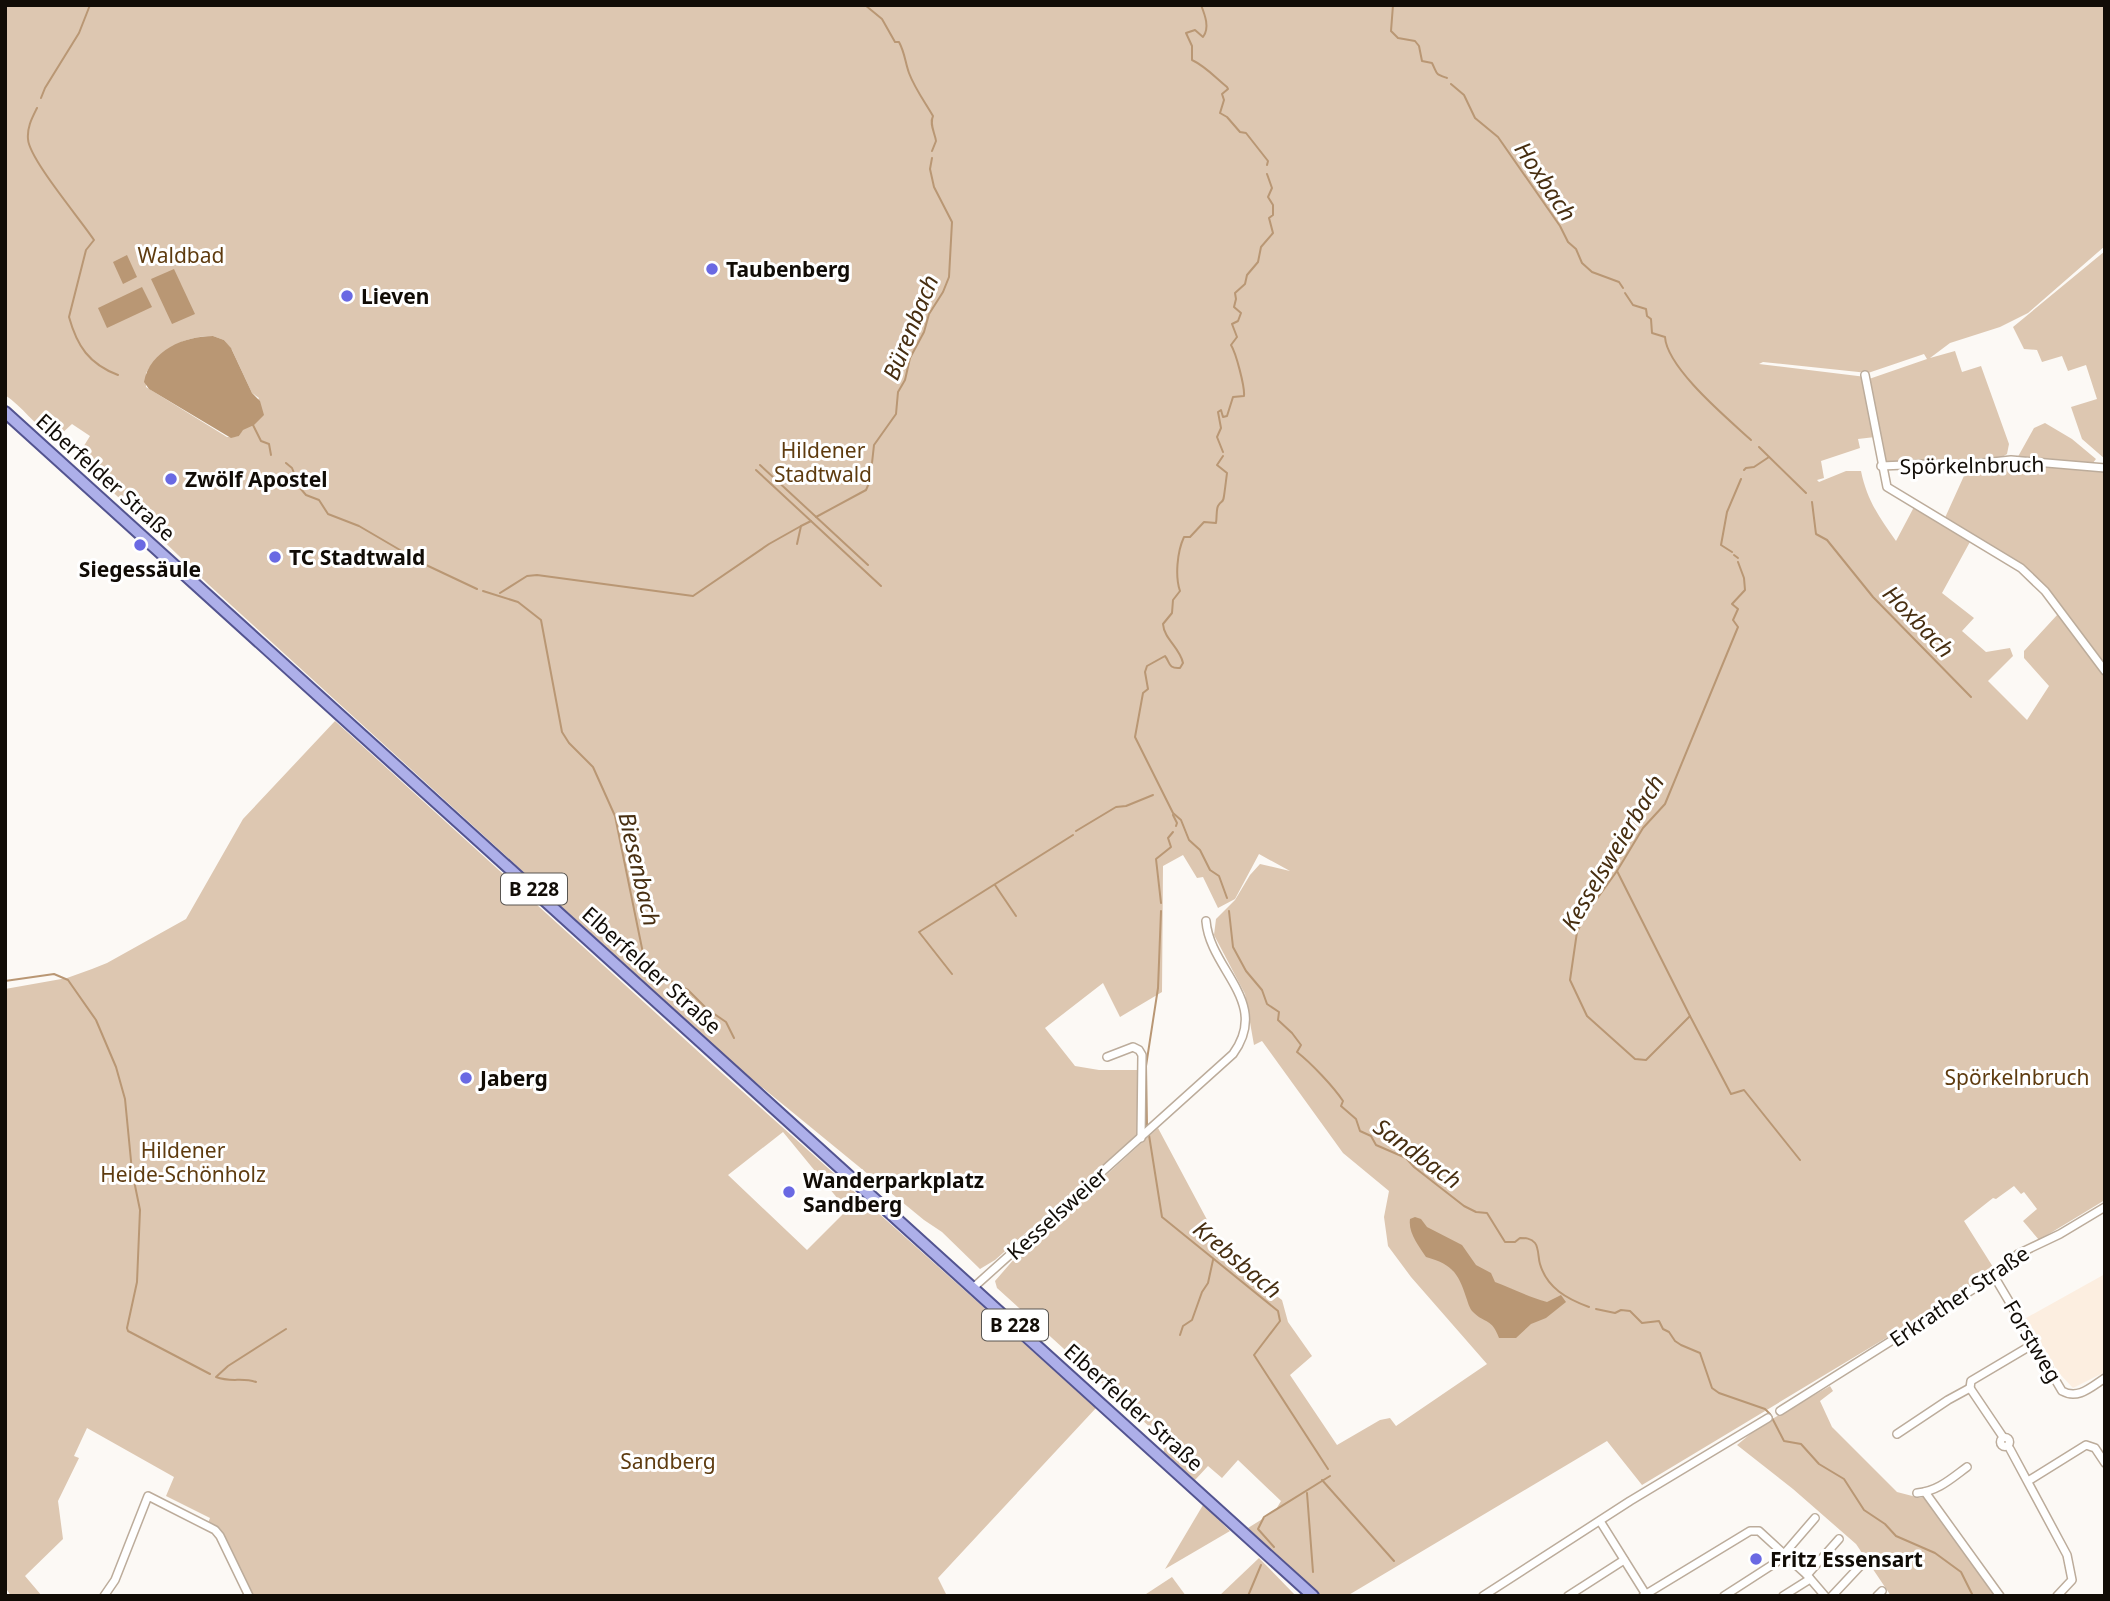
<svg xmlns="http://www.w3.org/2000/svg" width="2110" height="1601" font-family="'Noto Sans',sans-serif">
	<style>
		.built { fill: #fceee0 }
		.green { fill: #ddc7b1; fill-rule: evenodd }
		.water { fill: #b99774 }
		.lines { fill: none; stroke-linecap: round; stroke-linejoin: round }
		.stream { stroke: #b99774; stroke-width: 2 }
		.street-casing { stroke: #bcac9b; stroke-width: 10 }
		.primary-casing { stroke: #535490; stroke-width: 14 }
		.street { stroke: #fff; stroke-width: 7 }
		.primary { stroke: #adafe9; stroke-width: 10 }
		.poi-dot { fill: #6a69e3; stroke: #fff; stroke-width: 2.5 }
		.labels { text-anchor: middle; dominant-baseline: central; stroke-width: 6; stroke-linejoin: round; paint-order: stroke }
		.shield { fill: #fff; stroke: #585551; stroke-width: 2 }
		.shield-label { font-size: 19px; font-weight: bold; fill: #110c06 }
		.park-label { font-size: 21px; fill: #5e3b0f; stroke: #fff }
		.poi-label { font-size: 21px; font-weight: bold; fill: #110c06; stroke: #fff; text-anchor: start }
		.street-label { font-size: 21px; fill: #110c06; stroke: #fff }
		.water-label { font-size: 23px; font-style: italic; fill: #472e10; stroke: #fff }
	</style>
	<rect width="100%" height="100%" fill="#fcf9f5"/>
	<polygon class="built" points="2105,1274 2105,1372 2073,1388 2058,1372 2026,1318"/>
	<g class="green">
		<path d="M 5,5 L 2105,5 L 2105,246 L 2028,313 L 2000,327 L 1950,343 L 1930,358 L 1955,351 L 1962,372 L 1981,366 L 2009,444 L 2007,454 L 2002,457 L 1954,462 L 1885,463 L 1869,379 L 1927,359 L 1924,354 L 1868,373 L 1763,362 L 1759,364 L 1866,377 L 1875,437 L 1858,439 L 1860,448 L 1821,461 L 1824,478 L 1817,480 L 1819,482 L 1846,471 L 1861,471 C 1867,500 1879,517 1896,541 L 1914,507 L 1971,540 L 1942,593 L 1974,618 L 1962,631 L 1986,652 L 2010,648 L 2013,656 L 1988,681 L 2027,720 L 2049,686 L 2024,658 L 2024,651 L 2058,614 L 2105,676 L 2105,1200 L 2039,1240 L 2023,1221 L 2037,1209 L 2024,1192 L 2021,1194 L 2014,1186 L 1996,1199 L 1993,1198 L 1964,1221 L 1993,1267 L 1989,1276 L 1642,1485 L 1607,1441 L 1347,1596 L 1321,1596 L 1248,1528 L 1275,1511 L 1281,1501 L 1238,1460 L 1222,1478 L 1208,1466 L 1195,1480 L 1164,1452 L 1163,1439 L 997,1288 L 995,1281 L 1015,1258 L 1158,1128 L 1228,1259 L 1282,1300 L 1288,1322 L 1312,1356 L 1290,1375 L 1337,1445 L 1380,1420 L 1390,1418 L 1396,1426 L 1487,1364 L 1411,1277 L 1388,1246 L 1384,1217 L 1389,1191 L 1343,1153 L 1262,1041 L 1254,1045 L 1245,994 L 1214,935 L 1216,919 L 1235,900 L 1250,875 L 1260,864 L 1290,871 L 1259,854 L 1235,899 L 1218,908 L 1203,877 L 1197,878 L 1183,855 L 1163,866 L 1162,992 L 1120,1017 L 1103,983 L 1045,1028 L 1075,1066 L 1099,1070 L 1138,1070 L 1140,1133 L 995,1260 L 980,1269 L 942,1232 L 924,1220 L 742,1071 L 209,585 L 86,466 L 82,449 L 90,436 L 72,424 L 61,434 L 52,436 C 34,425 23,407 5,395 ZM 213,336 L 224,340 L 232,350 L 252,393 L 259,398 L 239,436 L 227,437 L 146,387 L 146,373 C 161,348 186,336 213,336 Z"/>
		<polygon points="2105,251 2105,459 2082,439 2071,407 2097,399 2086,365 2068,371 2062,356 2042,362 2037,350 2024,349 2013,327"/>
		<polygon points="2045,423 2072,439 2096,459 2089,468 2105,469 2105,665 2041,583 1944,520 1968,467 2015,462 2034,428"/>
		<path d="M 335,721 L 714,1066 L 1096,1408 L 938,1578 L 947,1596 L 252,1596 L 230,1549 L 208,1523 L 210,1518 L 166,1496 L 174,1477 L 87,1428 L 74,1456 L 79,1458 L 58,1501 L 63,1539 L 25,1576 L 42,1596 L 11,1596 L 7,1590 L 5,1591 L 5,989 L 67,978 L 92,969 L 107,963 L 186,919 L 243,819 ZM 783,1132 L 847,1210 L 807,1250 L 728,1175 Z"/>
		<polygon points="1830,1386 1833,1391 1820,1401 1832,1427 1897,1492 1920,1498 1930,1495 2005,1596 1891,1596 1856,1544 1793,1489 1737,1445 1760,1426"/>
		<polygon points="1203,1505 1230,1531 1165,1569"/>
		<polygon points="1259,1558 1296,1596 1219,1596"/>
		<polygon points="1172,1577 1186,1596 1143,1596"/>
	</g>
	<g class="water">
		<polygon points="127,255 137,277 123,284 113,262"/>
		<polygon points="174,269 195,314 172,324 151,279"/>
		<polygon points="142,287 152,307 107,328 98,308"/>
		<path d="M 213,336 L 224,340 L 231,348 L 252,393 L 260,401 L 264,415 L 254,425 L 243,430 L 239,436 L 231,438 L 149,389 L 144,382 C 150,350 185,336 213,336 Z"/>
		<path d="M 1415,1217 L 1421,1219 L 1427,1227 L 1462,1245 L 1476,1265 L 1491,1273 L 1495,1282 C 1512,1288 1528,1297 1547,1302 L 1561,1295 L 1566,1302 L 1546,1318 L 1531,1324 L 1516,1338 L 1499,1338 C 1492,1318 1485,1324 1473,1312 C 1469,1308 1468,1302 1466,1297 C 1458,1272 1451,1264 1426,1257 C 1419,1246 1408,1233 1410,1219 Z"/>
	</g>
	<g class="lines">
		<g class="stream">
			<path d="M 865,5 L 882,19 L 895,42 L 899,42 C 905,53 905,62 909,73 C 915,89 925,102 933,116 C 929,124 935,133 936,141 L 932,151"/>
			<path d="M 1201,5 C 1205,15 1210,28 1203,37 L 1195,30 L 1186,33 L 1192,46 L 1192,60 C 1205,66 1215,77 1227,87 L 1228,89 L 1222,94 L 1224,100 L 1220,113 L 1227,117 L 1240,132 L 1246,133 L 1268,161 L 1267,165"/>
			<path d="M 1393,5 L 1391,31 L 1398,38 L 1415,41 L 1419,46 L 1422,61 L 1432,63 C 1438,75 1434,73 1447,78"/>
			<polyline points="1451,84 1464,95 1475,118 1498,137 1560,226 1568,242 1576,249 1582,263 1592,272 1619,282 1623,288"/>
			<polyline points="41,98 45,88 79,33 90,5"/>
			<path d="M 37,108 C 32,118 27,127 28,139 C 29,159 81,220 94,240 L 86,250 L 69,317 C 77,346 89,364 118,375"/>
			<path d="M 1625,293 L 1633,305 L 1646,309 L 1647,316 L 1651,319 L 1652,333 L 1665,337 C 1667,368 1727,418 1751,440"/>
			<polyline points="253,425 261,441 269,444 271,455"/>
			<polyline points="1759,447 1806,493"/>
			<path d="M 1223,452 L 1217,437 L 1221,428 L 1218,412 L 1221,410 L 1223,417 L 1227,416 L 1233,397 L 1244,396 C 1245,387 1236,353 1231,345 L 1237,337 L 1232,324 L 1238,321 L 1241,313 L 1234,307 L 1236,299 L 1235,293 L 1245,284 L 1247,275 L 1258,262 L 1261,247 L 1273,233 L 1269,218 L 1273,215 L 1273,205 L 1268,197 L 1272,188 L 1267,174"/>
			<path d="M 1223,456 L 1217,465 L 1227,473 C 1226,481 1225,489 1224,496 C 1223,504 1222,499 1218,506 C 1216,510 1217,518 1216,523 L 1204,522 L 1190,537 L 1184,537 C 1177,552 1175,577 1180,591 L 1173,600 L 1172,613 L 1163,624 C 1164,639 1180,648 1183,663 L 1180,668 C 1168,669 1170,662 1165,656 L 1147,666 L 1145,672 L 1148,689 L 1143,693 L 1135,737 L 1173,813 L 1181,820 L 1189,840 L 1200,850 L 1210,870 L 1219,876 L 1227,898"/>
			<polyline points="286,463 292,468 300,488 306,495 319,500 328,514 359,526 424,564 477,589"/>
			<polyline points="760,465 868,565"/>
			<polyline points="756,470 881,586"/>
			<polyline points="1744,470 1746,468 1754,467 1769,457"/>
			<polyline points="1812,502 1816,534 1827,540 1873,597 1971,697"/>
			<polyline points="816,517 866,490 870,481 874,445 896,414 898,392 905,380 910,358 924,332 929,314 943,292 949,277 952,222 934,187 930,169 932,158"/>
			<polyline points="797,544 801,526 811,521"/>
			<polyline points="1732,552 1721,545 1727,512 1741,479"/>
			<polyline points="1734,555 1738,558"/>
			<polyline points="1738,562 1744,578 1745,590 1732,604 1738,609 1733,620 1738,627 1665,804 1643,828 1617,871 1586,914 1577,932 1570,980 1587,1016 1635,1059 1646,1060 1690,1016 1731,1094 1744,1090 1800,1160"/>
			<polyline points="483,591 518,602 541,620 562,732 569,743 593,767 615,816 645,963 656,973 688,990 707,1009 726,1022 734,1038"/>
			<polyline points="500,593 527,576 537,575 693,596 769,544 801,526"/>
			<polyline points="1173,815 1177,823 1176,826"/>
			<polyline points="1076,831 1116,807 1126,806 1153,795"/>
			<polyline points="1617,871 1690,1016"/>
			<polyline points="995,885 1016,916"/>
			<polyline points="1161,903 1156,859 1171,847 1168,838 1173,832"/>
			<path d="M 1229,911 L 1233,947 L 1246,971 L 1262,990 L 1267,1004 L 1279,1012 L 1278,1020 L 1292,1033 L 1301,1045 L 1297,1052 C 1311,1063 1333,1086 1343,1101 L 1341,1106 L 1356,1119 L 1360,1131 L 1371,1136 L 1376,1145 L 1406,1158 L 1414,1167 L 1464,1206 L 1476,1212 L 1487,1213 L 1505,1242 L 1515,1242 L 1520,1238 C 1525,1238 1531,1238 1535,1243 C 1539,1248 1538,1258 1540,1264 C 1547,1288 1567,1299 1589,1307"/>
			<polyline points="952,974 919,932 1073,835"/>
			<polyline points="5,981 54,974 68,980 96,1020 116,1067 125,1099 132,1171 140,1210 137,1282 127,1328 128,1331 210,1374"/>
			<polyline points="1147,1126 1146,1066 1158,988 1161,911"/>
			<polyline points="1149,1135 1162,1217 1278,1311 1280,1321 1254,1355 1328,1469"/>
			<polyline points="1596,1309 1615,1313 1621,1310 1630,1311 1642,1323 1659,1321 1663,1329 1669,1332 1675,1341 1681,1345 1700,1353 1712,1388 1719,1393 1765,1409 1770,1414 1784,1441 1801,1444 1819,1464 1844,1479 1864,1510 1885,1524 1896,1536 1935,1553 1961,1572 1973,1596"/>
			<polyline points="1180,1335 1183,1326 1192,1320 1202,1292 1208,1283 1213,1260"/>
			<path d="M 256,1382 C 242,1377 231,1383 216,1377 L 228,1366 L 286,1329"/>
			<polyline points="1322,1480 1394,1561"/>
			<polyline points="1307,1493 1313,1572"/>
			<polyline points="1274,1547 1258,1529 1264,1517 1330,1476"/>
			<polyline points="1248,1596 1261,1565"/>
		</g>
		<g class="street-casing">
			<g id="street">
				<polyline points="1865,375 1887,487 2021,568 2045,591 2105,671"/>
				<polyline points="1881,466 1928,464 1955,466 2011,460 2105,468"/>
				<polyline points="1107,1057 1133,1047 1139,1050 1142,1055 1141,1138"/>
				<path d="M 1994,1276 L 2062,1391 C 2078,1400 2091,1387 2105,1378"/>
				<path d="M 974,1287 L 1233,1054 C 1271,1002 1210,970 1206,921"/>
				<polyline points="1970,1388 1971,1381 2035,1343"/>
				<polyline points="1780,1411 1994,1276 2018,1254 2060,1234 2105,1207"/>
				<polyline points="1897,1434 1948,1400 1970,1388 2003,1437"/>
				<circle cx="2005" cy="1442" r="4.5"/>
				<polyline points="2010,1449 2067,1555 2072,1580 2057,1596"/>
				<polyline points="2028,1481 2086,1445 2095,1448 2105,1463"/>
				<polyline points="1925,1492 2000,1596"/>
				<path d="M 1917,1493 C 1937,1492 1952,1478 1967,1467"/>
				<polyline points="1600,1521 1645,1593"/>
				<polyline points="1784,1554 1815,1518"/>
				<polyline points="1807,1575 1839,1539"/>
				<polyline points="104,1596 115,1580 148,1496 215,1530 220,1536 249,1596"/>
				<polyline points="1483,1596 1630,1501 1768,1418"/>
				<polyline points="1568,1596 1624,1560"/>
				<polyline points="1643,1596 1750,1531 1759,1531 1807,1575 1825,1596"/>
				<polyline points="1724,1596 1786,1556"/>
				<polyline points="1783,1596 1810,1579"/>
				<polyline points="1832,1596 1862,1564"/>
				<polyline points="1877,1596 1882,1591"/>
			</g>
		</g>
		<g class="primary-casing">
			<polyline id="primary" points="5,412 1313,1596"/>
		</g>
		<use href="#street" class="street"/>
		<use href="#primary" class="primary"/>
	</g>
	<g class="poi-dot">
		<circle cx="712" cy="269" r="7"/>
		<circle cx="347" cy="296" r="7"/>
		<circle cx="171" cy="479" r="7"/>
		<circle cx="140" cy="545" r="7"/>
		<circle cx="275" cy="557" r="7"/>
		<circle cx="466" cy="1078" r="7"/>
		<circle cx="789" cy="1192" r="7"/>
		<circle cx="1756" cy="1559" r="7"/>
	</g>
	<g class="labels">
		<g class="shield">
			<rect x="501" y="873.5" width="66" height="31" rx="5"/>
			<rect x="982" y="1309.5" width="66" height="31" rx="5"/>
		</g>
		<g class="shield-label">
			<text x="534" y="889">B 228</text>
			<text x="1015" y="1325">B 228</text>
		</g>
		<g class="park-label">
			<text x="181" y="255">Waldbad</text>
			<text x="823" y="450">Hildener<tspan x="823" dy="24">Stadtwald</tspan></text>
			<text x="2017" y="1077">Spörkelnbruch</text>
			<text x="183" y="1150">Hildener<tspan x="183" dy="24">Heide-Schönholz</tspan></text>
			<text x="668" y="1461">Sandberg</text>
		</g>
		<g class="poi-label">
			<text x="726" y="269">Taubenberg</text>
			<text x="361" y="296">Lieven</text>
			<text x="185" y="479">Zwölf Apostel</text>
			<text x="289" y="557">TC Stadtwald</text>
			<text x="140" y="569" text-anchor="middle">Siegessäule</text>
			<text x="480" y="1078">Jaberg</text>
			<text x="803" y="1180">Wanderparkplatz<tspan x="803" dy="24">Sandberg</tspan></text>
			<text x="1770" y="1559">Fritz Essensart</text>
		</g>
		<g class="street-label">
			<text transform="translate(1972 465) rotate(-1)">Spörkelnbruch</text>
			<text transform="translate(106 477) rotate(42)">Elberfelder Straße</text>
			<text transform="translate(652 970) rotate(42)">Elberfelder Straße</text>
			<text transform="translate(1057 1213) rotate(-42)">Kesselsweier</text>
			<text transform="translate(1959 1296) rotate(-34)">Erkrather Straße</text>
			<text transform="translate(2033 1341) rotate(59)">Forstweg</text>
			<text transform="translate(1134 1407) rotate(42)">Elberfelder Straße</text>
		</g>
		<g class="water-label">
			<text transform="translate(1546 181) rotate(56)">Hoxbach</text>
			<text transform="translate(910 327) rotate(-68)">Bürenbach</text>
			<text transform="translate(1919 621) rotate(46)">Hoxbach</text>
			<text transform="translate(1612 852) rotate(-59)">Kesselsweierbach</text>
			<text transform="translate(640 869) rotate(77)">Biesenbach</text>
			<text transform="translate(1418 1153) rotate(36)">Sandbach</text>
			<text transform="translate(1238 1259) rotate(40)">Krebsbach</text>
		</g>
	</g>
	<rect width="2110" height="1601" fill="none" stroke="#110c06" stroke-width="14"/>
</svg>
